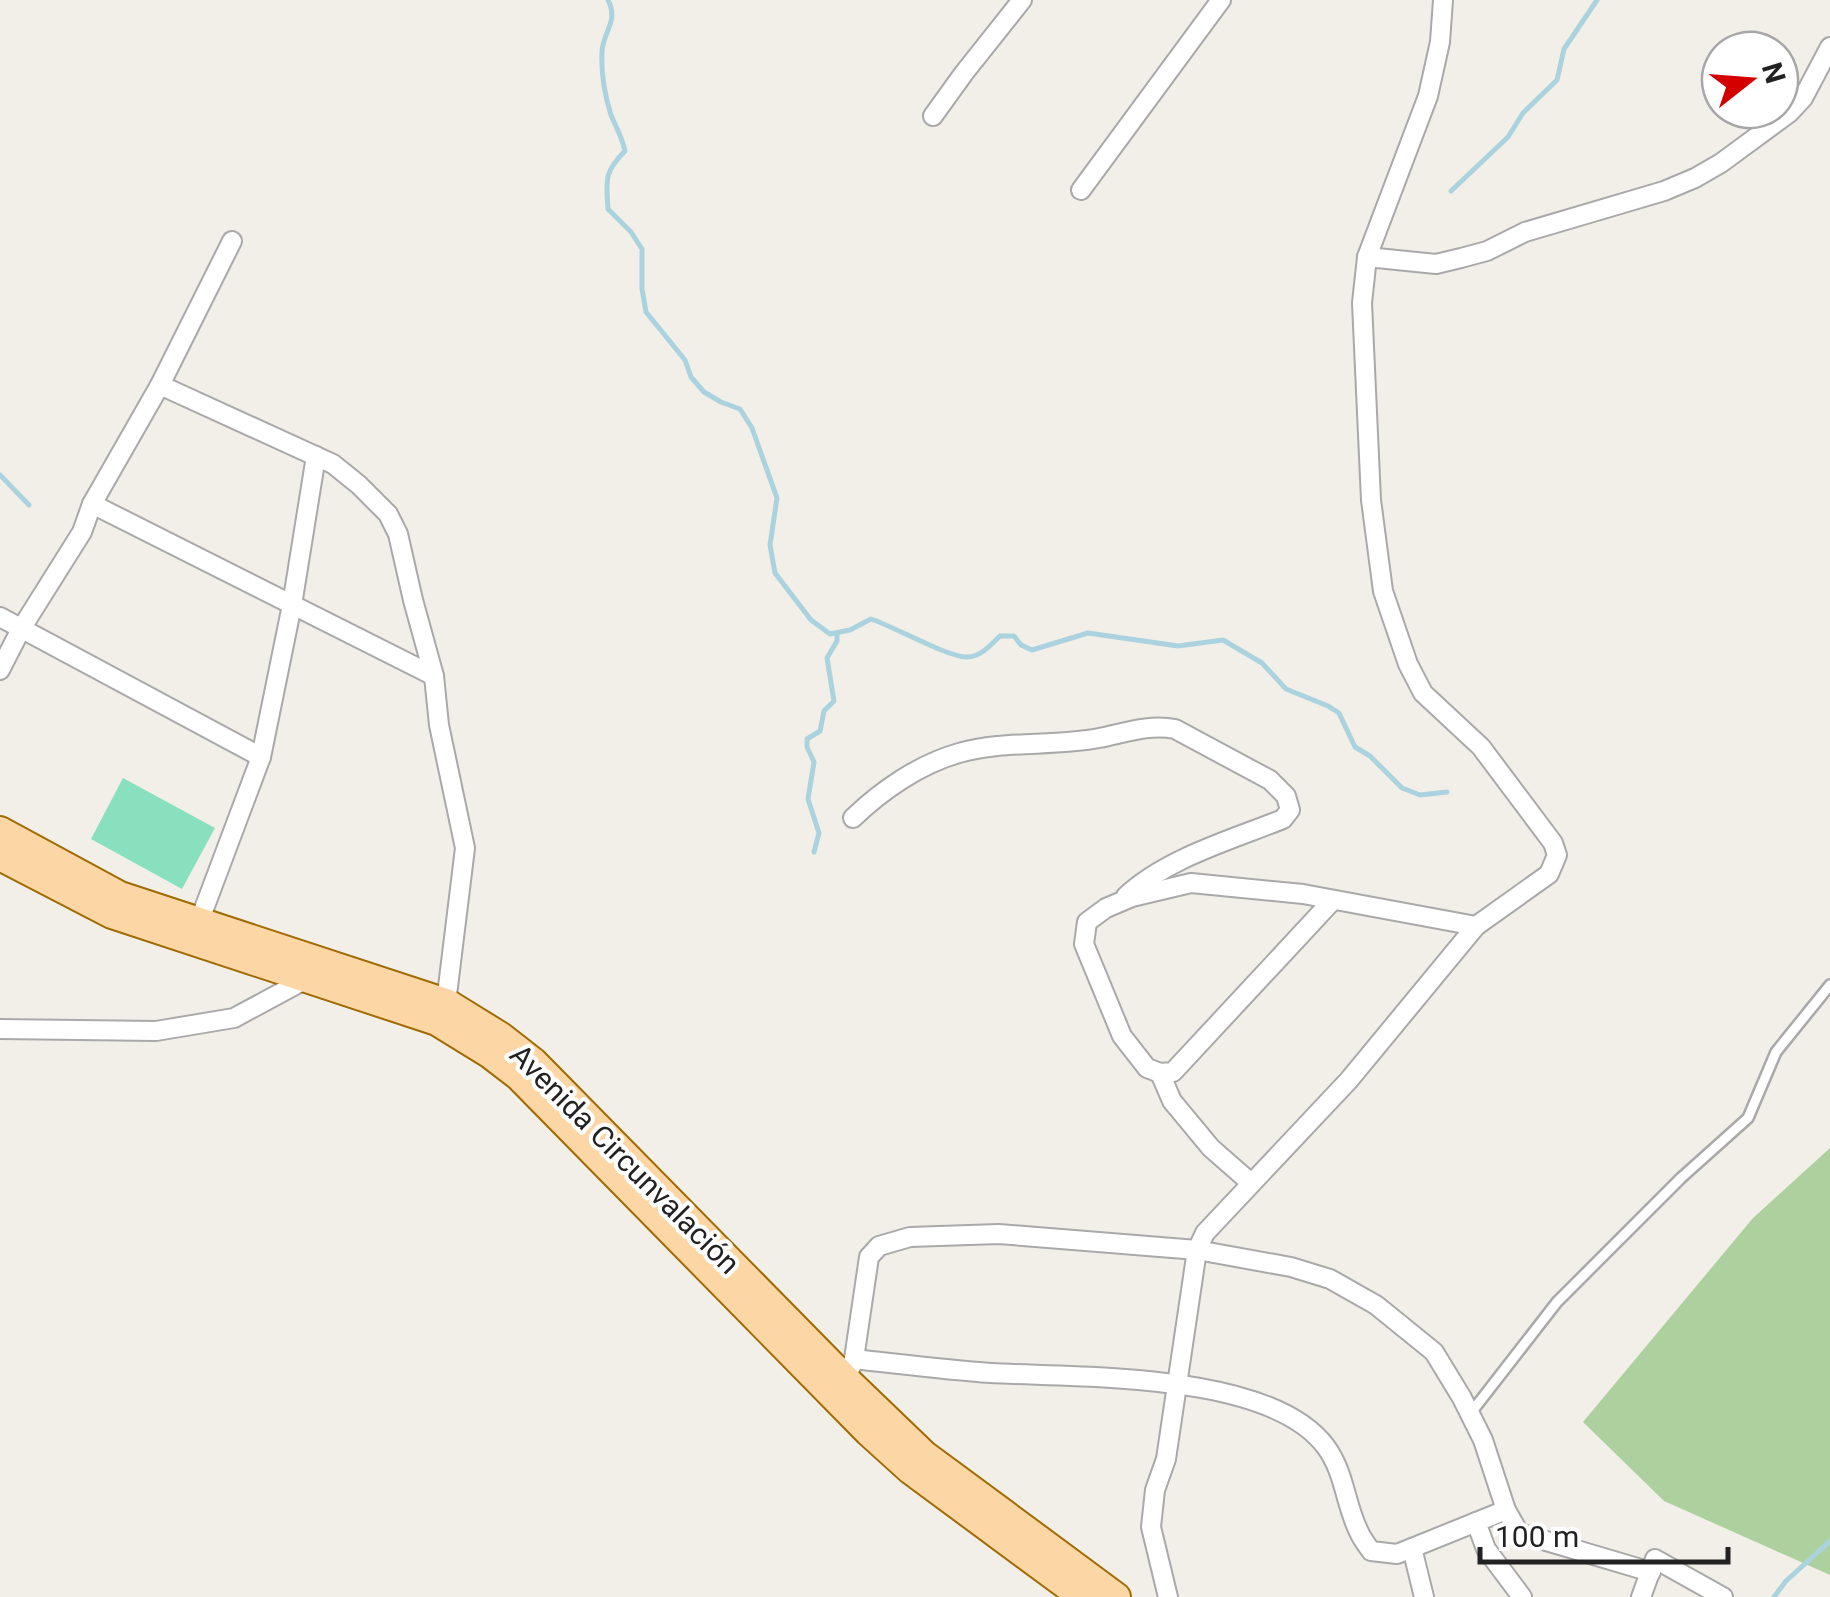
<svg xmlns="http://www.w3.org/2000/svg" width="1830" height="1597" font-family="Roboto,sans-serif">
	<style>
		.forest { fill: #add19e }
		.pitch { fill: #88e0be }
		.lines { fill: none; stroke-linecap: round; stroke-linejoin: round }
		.stream { stroke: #aad3df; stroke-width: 5 }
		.service-casing { stroke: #a9a9a9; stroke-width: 14 }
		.minor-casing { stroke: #a9a9a9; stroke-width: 22 }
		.primary-casing { stroke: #a06b00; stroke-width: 32 }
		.service { stroke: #fff; stroke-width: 9 }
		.minor { stroke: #fff; stroke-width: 18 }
		.primary { stroke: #fcd6a4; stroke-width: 28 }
		.labels { text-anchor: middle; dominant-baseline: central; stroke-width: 8; stroke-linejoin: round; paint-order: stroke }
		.street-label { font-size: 30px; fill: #222; stroke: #fff }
	</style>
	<rect width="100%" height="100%" fill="#f2efe9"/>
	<polygon class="forest" points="1830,1148 1830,1575 1664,1501 1583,1422 1753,1218"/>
	<polygon class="pitch" points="123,778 215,828 182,889 91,839"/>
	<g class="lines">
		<g class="stream">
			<path d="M 608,0 C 619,22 603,31 602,52 C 601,72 605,96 611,115 C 616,127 622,137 625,151 C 604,172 606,180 608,209 L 631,232 L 642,249 L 642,289 L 646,312 L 685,360 L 691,377 L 704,392 L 721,402 L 740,409 L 752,428 L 777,498 L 770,545 L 775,573 L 811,620 L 830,634 L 850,630 L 871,619 C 895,627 947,657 967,657 C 980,657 991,645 1000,636 L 1014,636 L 1021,645 L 1032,650 L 1088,633 L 1178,646 L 1223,640 L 1262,663 L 1286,689 L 1328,706 L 1339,713 L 1355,747 L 1370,756 L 1402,788 L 1420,795 L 1447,792"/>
			<polyline points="1451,191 1508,137 1523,113 1557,80 1564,49 1597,0"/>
			<polyline points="0,475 29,505"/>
			<polyline points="814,852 819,833 808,799 814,762 807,747 807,739 820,731 824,711 834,701 827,658 837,641 837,633"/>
			<polyline points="1774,1597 1786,1581 1830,1541"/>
		</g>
		<g class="service-casing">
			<polyline id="service" points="1470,1414 1557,1302 1681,1178 1748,1118 1776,1052 1830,985"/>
		</g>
		<g class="minor-casing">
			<g id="minor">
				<polyline points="933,116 964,73 1022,0"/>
				<polyline points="1081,190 1221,0"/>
				<polyline points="1367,257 1436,264 1461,258 1487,251 1525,232 1664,191 1695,178 1721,163 1789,113 1803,98 1830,47"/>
				<polyline points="160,385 333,464 359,485 388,514 398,534 413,600 434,676 439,725 465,848 446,1003"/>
				<polyline points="92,504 434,676"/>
				<polyline points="0,617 261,757"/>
				<polyline points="0,670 21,629 82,532 92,504 160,385 232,241"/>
				<path d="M 853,818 C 882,790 920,764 959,753 C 1004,740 1053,747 1099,738 C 1125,733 1148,724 1175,729 L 1270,780 L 1286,796 L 1290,810 L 1283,819 C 1231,840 1167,858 1126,896"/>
				<polyline points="1333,900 1173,1072 1160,1073 1147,1068 1122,1036 1084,944 1087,922 1106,908 1132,897 1191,883 1303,894 1476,926"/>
				<polyline points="199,922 261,757 292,605 316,456"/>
				<polyline points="0,1029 156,1031 234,1018 308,978"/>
				<polyline points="1160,1073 1172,1101 1211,1148 1251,1183"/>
				<path d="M 854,1359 C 900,1364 946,1370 991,1373 C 1078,1378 1270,1371 1326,1447 C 1345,1473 1345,1504 1359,1532 C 1362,1539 1367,1545 1371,1551 L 1397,1554 L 1506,1510"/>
				<polyline points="843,1386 854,1359 869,1257 879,1246 910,1237 999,1234 1197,1250 1291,1267 1330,1279 1376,1305 1434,1352 1462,1398 1483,1440 1506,1510 1519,1533 1651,1572"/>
				<polyline points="1476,1522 1486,1549 1522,1597"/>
				<polyline points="1412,1548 1424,1597"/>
				<polyline points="1168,1597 1151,1527 1155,1490 1166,1459 1197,1250 1205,1233 1349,1080 1476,926 1549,874 1557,855 1553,843 1481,747 1423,693 1408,664 1383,591 1371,500 1362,303 1367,257 1428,96 1440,42 1443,0"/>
				<polyline points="1641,1597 1655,1559 1723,1597"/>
			</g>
		</g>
		<g class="primary-casing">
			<g id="primary">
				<polyline points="0,831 120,896 446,1003 501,1037 533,1062 847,1381 924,1455 1116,1597"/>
				<polyline points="0,856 112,914 437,1021 489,1053 519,1076 869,1432 911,1470 1083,1597"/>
			</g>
		</g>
		<use href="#service" class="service"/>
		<use href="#minor" class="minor"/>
		<use href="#primary" class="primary"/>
	</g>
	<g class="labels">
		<g class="street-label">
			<text transform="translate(625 1159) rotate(45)">Avenida Circunvalación</text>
		</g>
	</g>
	<g transform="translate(1750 80) rotate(73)"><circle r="48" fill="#ffffff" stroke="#a7a7a7" stroke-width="2.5"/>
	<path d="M0-8L18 38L0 25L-18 38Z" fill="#d40000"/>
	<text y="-15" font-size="28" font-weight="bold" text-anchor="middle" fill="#222222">N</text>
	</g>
	<path d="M1480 1547v15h248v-15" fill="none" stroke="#222222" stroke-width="5"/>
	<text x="1495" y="1547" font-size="30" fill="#222222" stroke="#ffffff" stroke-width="8" paint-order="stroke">100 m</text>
</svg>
